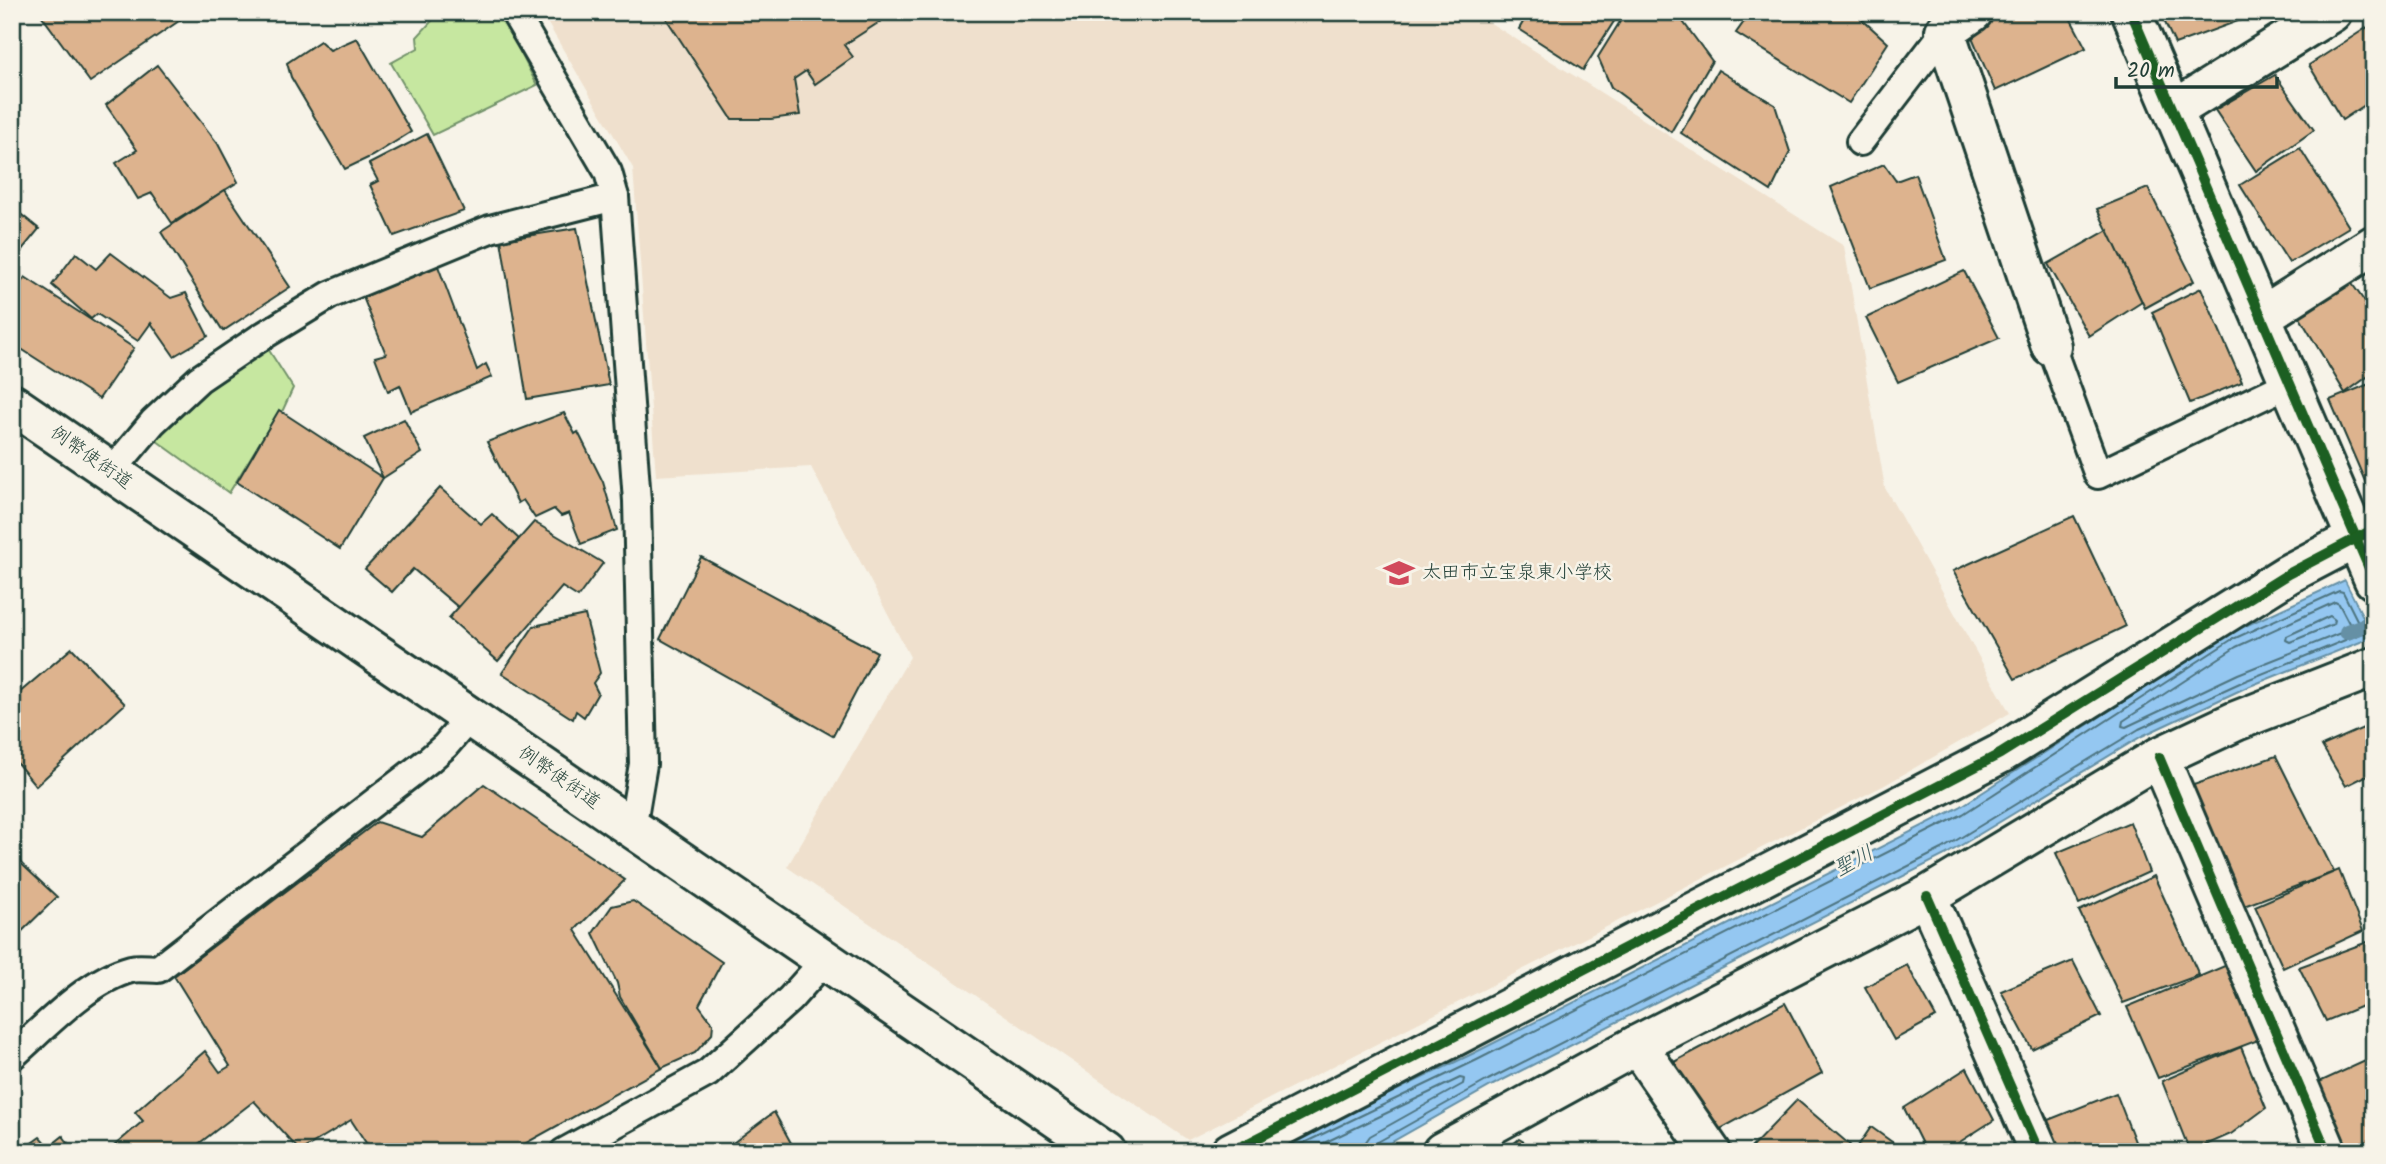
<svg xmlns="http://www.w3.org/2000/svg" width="2386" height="1164" font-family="Kalam,'Klee One',sans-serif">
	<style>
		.built { fill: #efe0cd }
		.green { fill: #c6e7a0; stroke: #72926a; stroke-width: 2 }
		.water { fill: #94c7f1; stroke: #6590a5; stroke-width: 2 }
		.pier { fill: #f7f3e8 }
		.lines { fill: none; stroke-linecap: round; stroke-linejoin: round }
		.shore { stroke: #4e7480; stroke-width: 2 }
		.stream { stroke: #6590a5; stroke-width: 16 }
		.building { fill: #ddb38e; stroke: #1f3d34; stroke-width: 2 }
		.lane-casing { stroke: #1f3d34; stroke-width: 32 }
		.street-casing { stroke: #1f3d34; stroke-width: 44 }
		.secondary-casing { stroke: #1f3d34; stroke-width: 44 }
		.lane { stroke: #f7f3e8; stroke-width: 26 }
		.street { stroke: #f7f3e8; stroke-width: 38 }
		.secondary { stroke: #f7f3e8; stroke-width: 38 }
		.cycleway-casing { stroke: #f7f3e8; stroke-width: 15 }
		.cycleway { stroke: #1b5e20; stroke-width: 10 }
		.labels { text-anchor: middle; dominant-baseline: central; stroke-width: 5; stroke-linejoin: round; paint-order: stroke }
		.street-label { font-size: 19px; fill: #1f3d34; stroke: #f7f3e8 }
		.poi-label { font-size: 19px; fill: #1f3d34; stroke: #f7f3e8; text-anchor: start }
		.water-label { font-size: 21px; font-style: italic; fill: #36595a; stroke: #f7f3e8 }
	</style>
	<rect width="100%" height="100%" fill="#f7f3e8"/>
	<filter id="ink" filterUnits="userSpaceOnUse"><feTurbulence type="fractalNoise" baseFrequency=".0143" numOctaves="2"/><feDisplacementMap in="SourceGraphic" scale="14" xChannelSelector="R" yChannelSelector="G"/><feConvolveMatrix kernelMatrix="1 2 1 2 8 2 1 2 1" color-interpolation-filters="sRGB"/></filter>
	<g filter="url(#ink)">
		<polygon class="built" points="541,12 1473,12 1844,246 1885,488 2010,713 1883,786 1188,1140 787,867 910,657 811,467 656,476 633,168"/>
		<g class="green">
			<polygon points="440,12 500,12 537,85 433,135 391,63 418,48 417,37"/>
			<polygon points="265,344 293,388 282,412 279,411 229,493 157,441 164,425"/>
		</g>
		<polygon class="water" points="2345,580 2373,637 2245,688 2142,736 1945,855 1491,1086 1374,1152 1268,1152 1474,1053 1960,807 2228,634"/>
		<polygon class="pier" points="2344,577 2348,579 2374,630 2374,636"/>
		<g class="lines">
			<g class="shore">
				<polygon points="2335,602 2339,604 2350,625 2348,630 2238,674 2126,727 2122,726 2123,721 2236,647"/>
				<polygon points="2330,616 2335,620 2334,624 2290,642 2286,640 2287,636"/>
				<polyline points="1285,1152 1477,1060 1963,814 2231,640 2339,591 2343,592 2362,630 2360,634 2242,682 2139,729 1942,849 1488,1080 1376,1143 1372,1152"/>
				<polyline points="1305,1152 1460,1078 1464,1079 1463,1084 1370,1136 1365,1143 1364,1152"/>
			</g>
			<polyline class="stream" points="2347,632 2374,622"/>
		</g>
		<g class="building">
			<polygon points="39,12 192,12 90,82"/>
			<polygon points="662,12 895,12 844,45 853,57 815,84 806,71 794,79 800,115 771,119 732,119"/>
			<polygon points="1529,12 1620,12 1583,70 1519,29"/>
			<polygon points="1626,12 1673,12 1678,15 1712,61 1671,132 1611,87 1598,57"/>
			<polygon points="1751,12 1854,12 1888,43 1849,103 1736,33"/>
			<polygon points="1991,12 2067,12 2086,48 1995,91 1972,37 1976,21"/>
			<polygon points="2160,12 2237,12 2241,20 2175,44"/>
			<polygon points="2374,23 2374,99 2342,120 2309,65"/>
			<polygon points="357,38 411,132 372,156 345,169 291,77 287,63 320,41 330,50"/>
			<polygon points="157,65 218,144 238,182 172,223 152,193 138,199 116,163 137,150 106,105"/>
			<polygon points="1718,70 1775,105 1790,152 1771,191 1681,133"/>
			<polygon points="2275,75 2314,130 2256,171 2215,110"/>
			<polygon points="427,134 464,211 394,236 370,185 378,181 369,164"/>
			<polygon points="2300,148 2349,227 2289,263 2240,185"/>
			<polygon points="1884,164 1896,181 1915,174 1946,260 1870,288 1831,187"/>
			<polygon points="2148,188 2194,281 2145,308 2097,209"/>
			<polygon points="225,190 290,287 223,331 161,232"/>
			<polygon points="12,207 39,229 12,262"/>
			<polygon points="577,228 609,385 527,399 501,240"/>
			<polygon points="2108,230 2142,302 2089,336 2048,264"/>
			<polygon points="76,253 96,269 111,253 171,298 186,293 208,336 174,356 151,323 138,341 97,314 91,319 52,285"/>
			<polygon points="438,266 477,370 486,364 492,377 411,412 400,385 388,391 375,357 386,354 363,297"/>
			<polygon points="1964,271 1999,338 1898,382 1866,318"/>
			<polygon points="25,277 134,348 99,399 12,343 12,295"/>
			<polygon points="2348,278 2374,315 2374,372 2345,393 2296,311"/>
			<polygon points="2201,288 2242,382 2190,403 2152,312"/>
			<polygon points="2374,382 2374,483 2367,486 2330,400"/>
			<polygon points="279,410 383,478 340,549 237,482"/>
			<polygon points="564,413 575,434 578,432 603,482 617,530 581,544 569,513 561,516 554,509 535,518 523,500 518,503 487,442"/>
			<polygon points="404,419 422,453 383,478 364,438"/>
			<polygon points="440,488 481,524 492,514 519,539 458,607 413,569 392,592 365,569"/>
			<polygon points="2074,516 2126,626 2015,679 1953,571"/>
			<polygon points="534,522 603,563 578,597 562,587 498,661 449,618"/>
			<polygon points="701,557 877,652 833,736 660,639"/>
			<polygon points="585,615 600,673 593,683 598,693 584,717 576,711 573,719 502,673 534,626"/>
			<polygon points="72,648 125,704 36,786 12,757 12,699"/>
			<polygon points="2370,725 2374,734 2374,772 2346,786 2322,746"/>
			<polygon points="2276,756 2334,872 2244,906 2185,788"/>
			<polygon points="484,784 625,880 575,930 662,1068 510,1152 372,1152 351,1120 300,1151 254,1101 188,1152 107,1152 143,1121 135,1112 205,1051 220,1072 230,1066 174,976 377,822 422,837"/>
			<polygon points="2130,822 2149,872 2079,904 2056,853"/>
			<polygon points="12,855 57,897 12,941"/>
			<polygon points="2339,870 2363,931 2283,968 2255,906"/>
			<polygon points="2154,876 2199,975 2123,1003 2079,911"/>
			<polygon points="633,901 722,962 699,1005 713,1024 712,1034 695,1053 662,1068 620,997 617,983 593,933 612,906"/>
			<polygon points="2373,940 2374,1001 2326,1021 2299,967"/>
			<polygon points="2073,961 2101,1016 2032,1049 2001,991"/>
			<polygon points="1907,965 1936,1017 1894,1040 1865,987"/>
			<polygon points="2227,965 2261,1039 2158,1078 2127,1007"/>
			<polygon points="1785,1003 1822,1073 1717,1131 1674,1062"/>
			<polygon points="2241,1047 2266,1108 2231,1134 2190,1152 2162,1081"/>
			<polygon points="2374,1057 2374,1152 2350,1152 2315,1084"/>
			<polygon points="1967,1068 1994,1120 1944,1152 1926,1152 1904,1108"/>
			<polygon points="2116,1093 2139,1152 2060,1152 2043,1122"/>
			<polygon points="1797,1100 1850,1145 1843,1152 1753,1152 1750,1149"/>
			<polygon points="774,1112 796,1152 721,1152"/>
			<polygon points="1871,1127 1906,1152 1854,1152"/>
			<polygon points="63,1136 75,1152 19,1152 40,1137 49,1147"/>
			<polygon points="1519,1139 1541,1152 1504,1152"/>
		</g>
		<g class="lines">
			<g class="lane-casing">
				<g id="lane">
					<polyline points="514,12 608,172 615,197 637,501 643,764 632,829"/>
					<polyline points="1860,142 1945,31"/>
					<polyline points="2051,346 2098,475 2290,383"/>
					<polyline points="111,472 153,422 199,379 261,337 330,295 490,229 615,197"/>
					<path d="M 12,1056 C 45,1027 88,980 131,969 C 139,967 149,969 158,969 L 429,760 L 445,746 L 470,717"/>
					<polyline points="564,1152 708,1073 790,999 826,959"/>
				</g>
			</g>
			<g class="street-casing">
				<g id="street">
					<polyline points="1973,12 1945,31 2051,346"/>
					<polyline points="2131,12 2374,580"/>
					<polyline points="2174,110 2332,12"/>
					<polyline points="2262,316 2374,245"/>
					<polyline points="2159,757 2327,1152"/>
					<polyline points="1927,896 2039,1152"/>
					<polyline points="1637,1045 1711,1152"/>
					<polyline points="1231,1152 2000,754 2288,574 2374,529"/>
					<polyline points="1442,1152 1637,1045 1927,896 2159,757 2236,721 2374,667"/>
				</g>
			</g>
			<g class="secondary-casing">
				<polyline id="secondary" points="12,404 1106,1152"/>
			</g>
			<use href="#lane" class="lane"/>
			<use href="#street" class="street"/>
			<use href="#secondary" class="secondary"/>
			<g class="cycleway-casing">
				<g id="cycleway">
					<polyline points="2131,12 2374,580"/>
					<polyline points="2159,757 2327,1152"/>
					<polyline points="1927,896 2039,1152"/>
					<polyline points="1231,1152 2000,754 2288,574 2374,529"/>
				</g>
			</g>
			<use href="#cycleway" class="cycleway"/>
		</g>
	</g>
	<defs>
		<g id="school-bare" transform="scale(2.415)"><path d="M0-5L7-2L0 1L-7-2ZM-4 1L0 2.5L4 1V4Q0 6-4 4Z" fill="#d1495b" stroke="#f7f3e8" stroke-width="2.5" paint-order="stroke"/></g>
	</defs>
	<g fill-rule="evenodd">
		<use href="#school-bare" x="1399" y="573"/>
	</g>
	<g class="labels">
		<g class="street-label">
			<text transform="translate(91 458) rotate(35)">例幣使街道</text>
			<text transform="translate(559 778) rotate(35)">例幣使街道</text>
		</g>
		<g class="poi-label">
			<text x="1422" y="573">太田市立宝泉東小学校</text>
		</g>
		<g class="water-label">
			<text transform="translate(1854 862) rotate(-28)">聖川</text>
		</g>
	</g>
	<rect width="2386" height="1164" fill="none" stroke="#f7f3e8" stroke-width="42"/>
	<rect x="21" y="21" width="2344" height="1122" fill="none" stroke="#1f3d34" stroke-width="2.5" filter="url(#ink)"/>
	<path d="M2116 77v10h161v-10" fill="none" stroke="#1f3d34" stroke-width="3.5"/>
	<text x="2127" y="77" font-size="21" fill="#1f3d34" stroke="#f7f3e8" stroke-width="5" paint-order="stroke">20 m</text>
</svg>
